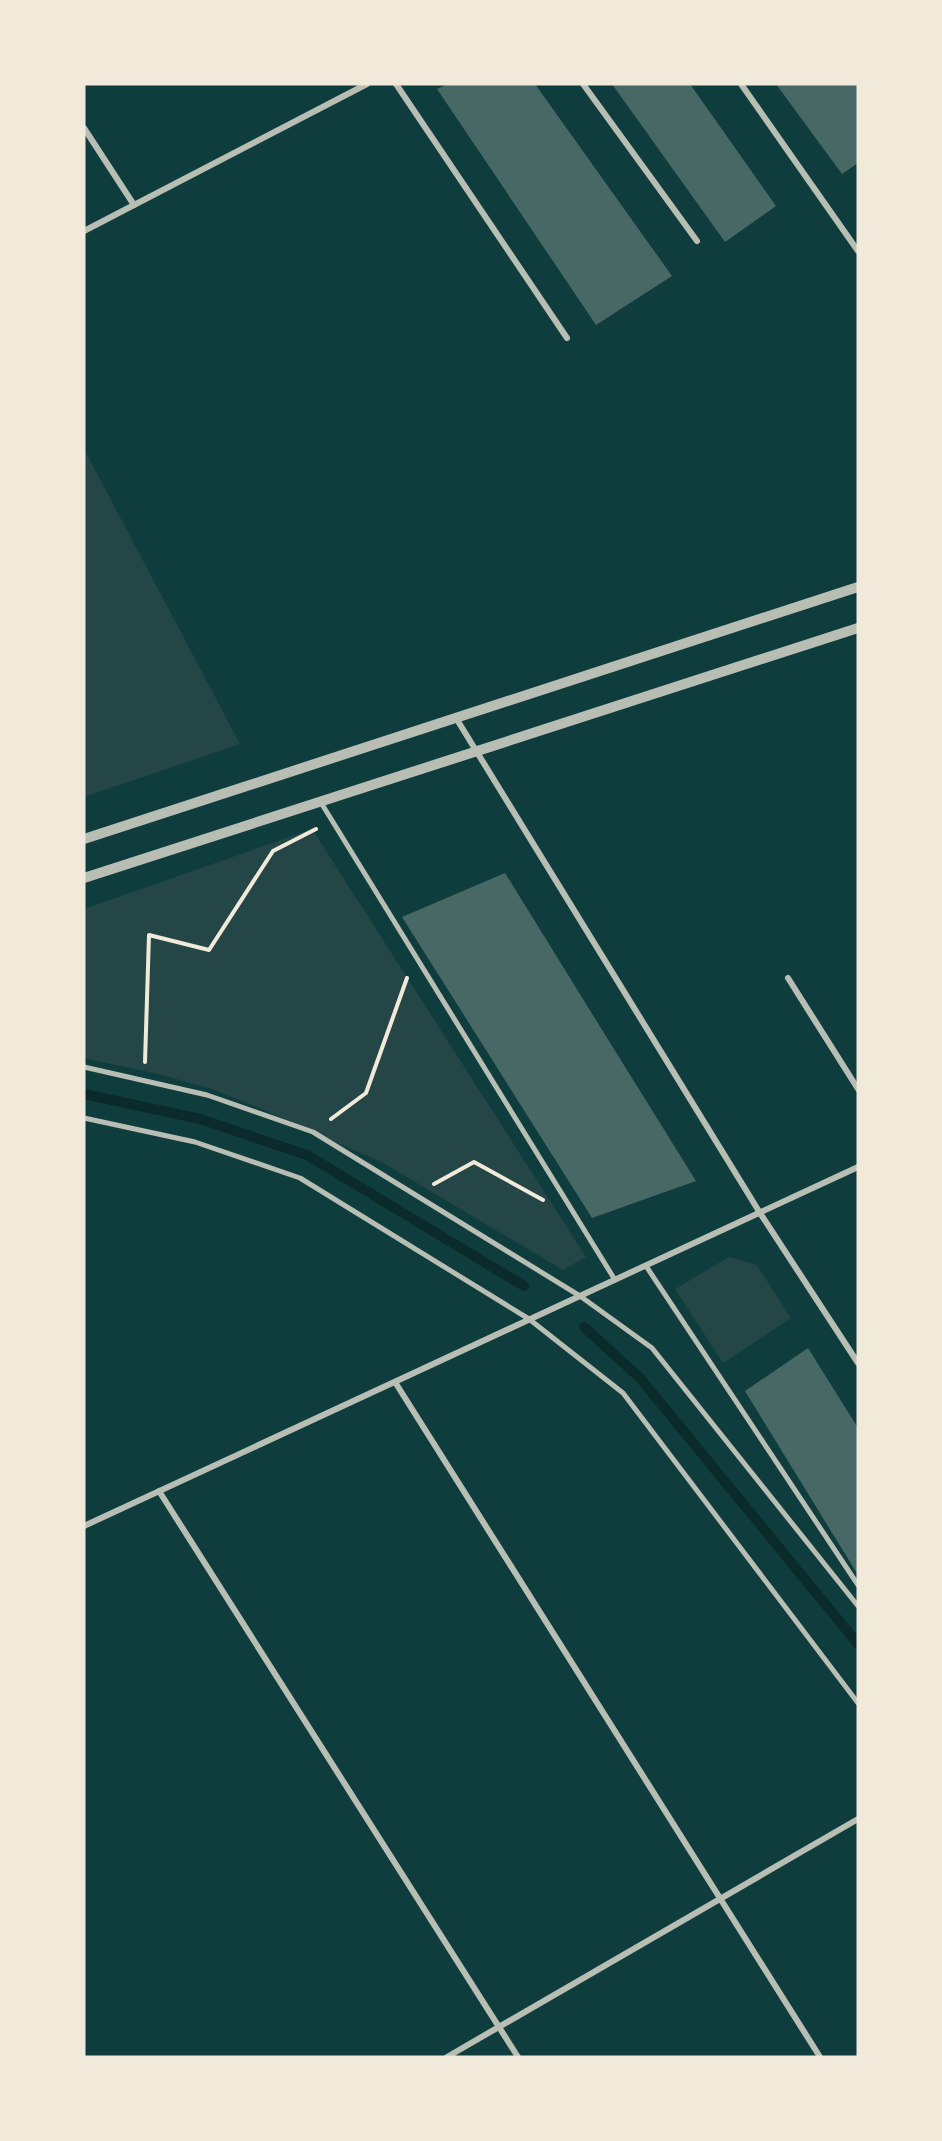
<svg xmlns="http://www.w3.org/2000/svg" width="942" height="2141" font-family="'PT Sans',sans-serif">
	<style>
		.green { fill: #244646 }
		.lines { fill: none; stroke-linecap: round; stroke-linejoin: round }
		.stream { stroke: #0a2a2b; stroke-width: 10 }
		.building { fill: #486865 }
		.path { stroke: #f1e9da; stroke-width: 4 }
		.pedestrian { stroke: #b8beb3; stroke-width: 5 }
		.minor { stroke: #b8beb3; stroke-width: 6 }
		.tertiary { stroke: #b8beb3; stroke-width: 10 }
	</style>
	<rect width="100%" height="100%" fill="#0f3d3e"/>
	<g class="green">
		<polygon points="84,449 240,744 84,797"/>
		<polygon points="312,829 586,1257 563,1270 385,1164 264,1110 212,1089 158,1074 84,1058 84,909"/>
		<polygon points="729,1257 757,1265 791,1318 723,1363 675,1289"/>
	</g>
	<g class="lines">
		<g class="stream">
			<polyline points="84,1094 200,1119 307,1155 524,1286"/>
			<polyline points="584,1327 640,1378 858,1644"/>
		</g>
	</g>
	<g class="building">
		<polygon points="448,84 535,84 672,276 596,325 437,89"/>
		<polygon points="612,84 690,84 776,206 725,242"/>
		<polygon points="776,84 857,84 858,163 842,174"/>
		<polygon points="505,873 604,1033 696,1181 592,1218 402,917"/>
		<polygon points="808,1348 858,1428 858,1575 745,1391"/>
	</g>
	<g class="lines">
		<g class="path">
			<polyline points="145,1062 149,935 209,950 273,851 316,829"/>
			<polyline points="331,1119 366,1093 407,978"/>
			<polyline points="434,1184 474,1162 543,1200"/>
		</g>
		<g class="pedestrian">
			<polyline points="320,801 615,1280"/>
			<polyline points="84,1067 207,1095 313,1132 580,1296 652,1348 858,1606"/>
			<polyline points="84,1118 195,1142 300,1178 529,1319 623,1393 858,1703"/>
			<polyline points="646,1266 858,1585"/>
		</g>
		<g class="minor">
			<polyline points="396,84 567,338"/>
			<polyline points="583,84 697,241"/>
			<polyline points="741,84 858,251"/>
			<polyline points="84,128 134,205"/>
			<polyline points="84,231 367,84"/>
			<polyline points="456,718 760,1213 858,1363"/>
			<polyline points="788,978 858,1089"/>
			<polyline points="395,1382 820,2057"/>
			<polyline points="159,1491 518,2057"/>
			<polyline points="84,1526 858,1167"/>
			<polyline points="447,2057 858,1819"/>
		</g>
		<g class="tertiary">
			<polyline points="84,839 858,587"/>
			<polyline points="84,878 858,628"/>
		</g>
	</g>
	<rect width="942" height="2141" fill="none" stroke="#f1e9da" stroke-width="171"/>
</svg>
